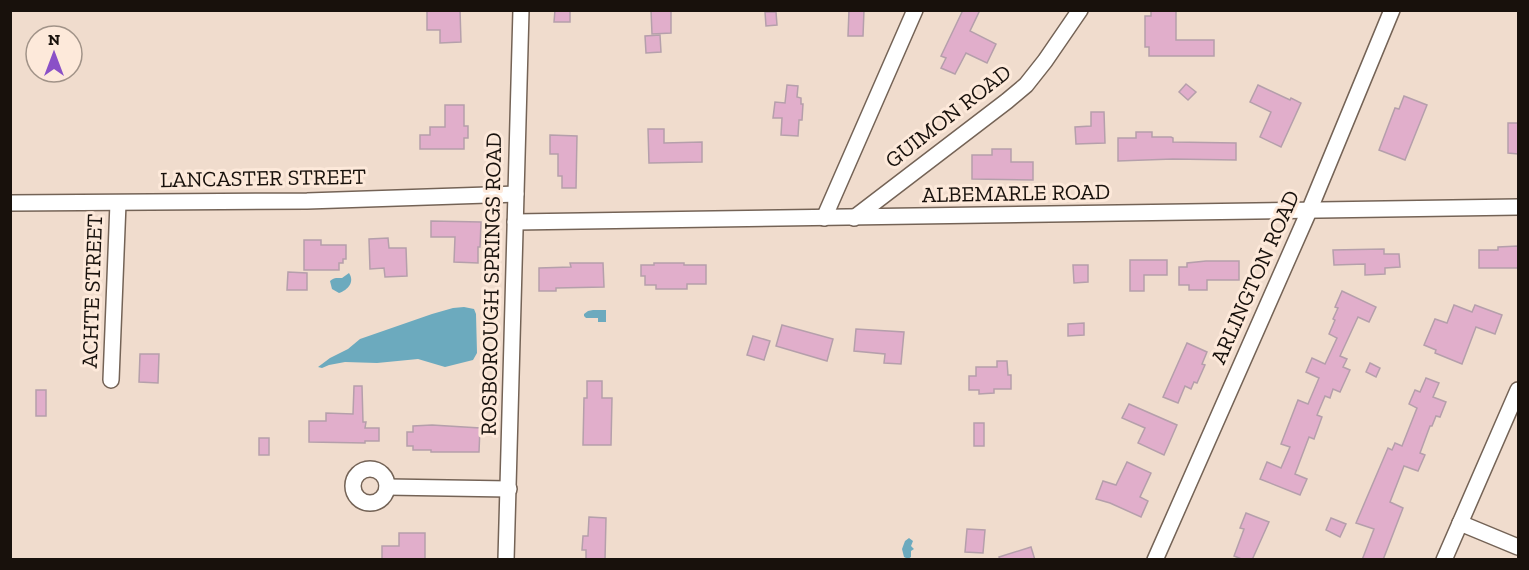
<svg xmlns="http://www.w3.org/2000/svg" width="1529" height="570" font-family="'Zilla Slab',serif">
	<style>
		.water { fill: #6caabe }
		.building { fill: #e1aecb; stroke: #b59fab; stroke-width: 1.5 }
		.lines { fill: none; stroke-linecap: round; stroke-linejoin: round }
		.street-casing { stroke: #746356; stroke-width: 18 }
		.street { stroke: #fff; stroke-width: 15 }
		.labels { text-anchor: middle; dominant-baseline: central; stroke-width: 6; stroke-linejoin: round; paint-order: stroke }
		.street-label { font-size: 22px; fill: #18110c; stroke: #fde9da }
	</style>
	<rect width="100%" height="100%" fill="#f0dccd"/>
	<g class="water">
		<path d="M 349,273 C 355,282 348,290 339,293 L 332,289 L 330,281 C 334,277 338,278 342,278 Z"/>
		<polygon points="464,307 474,309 476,314 477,353 473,360 445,367 418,359 377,363 345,362 329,365 322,368 318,367 330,358 348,349 360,339 432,314 453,308"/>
		<polygon points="593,310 606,310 606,322 598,322 598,318 586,318 584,316 584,314 588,311"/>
		<polygon points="909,538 913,541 911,546 914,549 911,551 911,557 908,559 904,557 902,549 905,541"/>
	</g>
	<g class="building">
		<polygon points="427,10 460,10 461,42 440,43 440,30 427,30"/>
		<polygon points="555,10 570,10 570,22 554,22"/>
		<polygon points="651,10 671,10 671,33 652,34"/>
		<polygon points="849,10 864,10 863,36 848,36"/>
		<polygon points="963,10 980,10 970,31 996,44 987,63 966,53 955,74 941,68 946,58 941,56"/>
		<polygon points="1151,10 1176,10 1176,40 1214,40 1214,56 1149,56 1149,47 1145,47 1145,16 1151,16"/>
		<polygon points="765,12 776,12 777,25 766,26"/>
		<polygon points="660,35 661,52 646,53 645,36"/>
		<polygon points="1186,84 1196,92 1188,100 1179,92"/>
		<polygon points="787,85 798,86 797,97 801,98 801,104 803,104 802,120 799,120 798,136 781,135 782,118 773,118 775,102 785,103"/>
		<polygon points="1258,85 1290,100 1291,98 1301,103 1281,147 1260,137 1271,112 1250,102"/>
		<polygon points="1404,96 1427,105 1405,160 1379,150 1395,108 1399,109"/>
		<polygon points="445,105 464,105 464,126 468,126 468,138 464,138 464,149 420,149 420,135 430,135 430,127 445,127"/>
		<polygon points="1091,112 1104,112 1105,143 1076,144 1075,127 1091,126"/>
		<polygon points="1508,123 1518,123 1518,154 1508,153"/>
		<polygon points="648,129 664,129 664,143 702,142 702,162 649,163"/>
		<polygon points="1136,132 1152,132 1152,137 1171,137 1173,138 1173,142 1236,143 1236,160 1173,159 1118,161 1118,138 1136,138"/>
		<polygon points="550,135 577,136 576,188 562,188 562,176 558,176 558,154 550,154"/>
		<polygon points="992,149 1011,149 1011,162 1033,162 1033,180 972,179 972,155 992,155"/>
		<polygon points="431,221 481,222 480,247 478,247 478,263 454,262 455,237 431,237"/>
		<polygon points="388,238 389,248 406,248 407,276 385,277 384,268 370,269 369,239"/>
		<polygon points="304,240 321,240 321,245 346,245 346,259 343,259 343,263 339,263 339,270 304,270"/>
		<polygon points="1518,246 1518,268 1479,268 1479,250 1498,250 1498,247"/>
		<polygon points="1384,249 1384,254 1399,254 1400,267 1385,268 1385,274 1365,275 1365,264 1334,265 1333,250"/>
		<polygon points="1130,260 1167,260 1167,275 1144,275 1144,291 1130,291"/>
		<polygon points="1206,261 1239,261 1239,280 1207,280 1207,290 1189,290 1189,285 1179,285 1179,267 1187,267 1187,263"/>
		<polygon points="570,263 603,263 604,287 556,288 556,291 539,291 539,268 571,267"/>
		<polygon points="654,263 684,263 684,265 706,265 706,284 687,284 687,289 656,289 656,285 645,285 645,276 641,276 641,265 654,265"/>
		<polygon points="1073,265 1088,265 1088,282 1074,283"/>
		<polygon points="288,272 307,273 307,290 287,290"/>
		<polygon points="1342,291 1376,307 1369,322 1358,317 1340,356 1347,359 1343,367 1350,370 1340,392 1333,389 1330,398 1325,396 1317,415 1322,417 1314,439 1309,437 1295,474 1307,479 1300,495 1260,479 1267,462 1281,468 1290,447 1281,444 1298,400 1308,404 1319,378 1306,372 1312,358 1325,364 1337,338 1329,334 1335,320 1333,319 1338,308 1335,307"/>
		<polygon points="1454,305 1472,312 1475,305 1502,315 1495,334 1476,327 1462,364 1435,353 1436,350 1424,345 1435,319 1447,323"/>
		<polygon points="1084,323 1084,335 1068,336 1068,324"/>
		<polygon points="782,325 833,339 827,361 776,346"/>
		<polygon points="856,329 904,332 901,364 884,363 885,354 854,351"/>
		<polygon points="753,336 770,341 764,360 747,355"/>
		<polygon points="1187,343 1207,352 1202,364 1205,365 1197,383 1194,382 1191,389 1185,386 1178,403 1163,397"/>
		<polygon points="140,354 159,354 158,383 139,382"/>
		<polygon points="997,361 1007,361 1008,375 1011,375 1011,389 994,389 994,393 979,394 979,390 969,390 969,376 976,376 976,367 997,367"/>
		<polygon points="1370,363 1380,368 1376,377 1366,372"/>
		<polygon points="1426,378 1439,383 1433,397 1446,402 1440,417 1436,416 1432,426 1430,426 1420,453 1425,455 1418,471 1404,466 1390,502 1403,508 1383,560 1362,560 1374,529 1356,523 1388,448 1392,450 1395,443 1402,446 1417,408 1409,404 1415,390 1420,392"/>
		<polygon points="587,381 602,381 602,398 612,398 611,445 583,445 584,398 587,398"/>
		<polygon points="354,386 362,386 363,422 366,422 365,428 379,428 379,441 365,441 365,443 309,442 309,421 326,421 326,413 353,414"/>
		<rect x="36" y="390" width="10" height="26"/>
		<polygon points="1129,404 1177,425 1164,455 1138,443 1145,428 1122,418"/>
		<rect x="974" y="423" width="10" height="23"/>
		<polygon points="432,425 480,428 479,452 431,452 431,450 413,450 413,446 407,446 407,432 413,432 413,426"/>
		<rect x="259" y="438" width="10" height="17"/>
		<polygon points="1127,462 1151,473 1140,497 1148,501 1141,517 1110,503 1096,499 1103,481 1116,485"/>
		<polygon points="1246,513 1269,522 1252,560 1244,560 1234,556 1244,529 1240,528"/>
		<polygon points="589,517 606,518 605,560 586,560 586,550 582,550 583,536 588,536"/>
		<polygon points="1331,518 1346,524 1340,537 1326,530"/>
		<polygon points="967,529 985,530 983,553 965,552"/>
		<polygon points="399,533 425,533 425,559 382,560 382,546 399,546"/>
		<polygon points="1031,547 1035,560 1000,560 999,557"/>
	</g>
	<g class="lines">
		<g class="street-casing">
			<g id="street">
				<polyline points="10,203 307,201 516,194"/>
				<polyline points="824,218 915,10"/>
				<polyline points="854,218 1007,101 1026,85 1045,61 1080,10"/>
				<polyline points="515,222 1518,207"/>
				<polyline points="111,380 118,203"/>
				<circle cx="370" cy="486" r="17"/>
				<polyline points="387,487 509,489"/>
				<polyline points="1460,523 1518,547"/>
				<polyline points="506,560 521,10"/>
				<polyline points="1155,560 1309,211 1392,10"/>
				<polyline points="1444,560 1518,390"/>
			</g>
		</g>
		<use href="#street" class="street"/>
	</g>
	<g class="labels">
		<g class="street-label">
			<text transform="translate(948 116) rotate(-38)">GUIMON ROAD</text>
			<text transform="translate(263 178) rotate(-1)">LANCASTER STREET</text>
			<text transform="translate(1016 193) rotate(-1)">ALBEMARLE ROAD</text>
			<text transform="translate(1255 277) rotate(-66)">ARLINGTON ROAD</text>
			<text transform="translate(491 284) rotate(-89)">ROSBOROUGH SPRINGS ROAD</text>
			<text transform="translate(92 291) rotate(-88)">ACHTE STREET</text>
		</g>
	</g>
	<rect width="1529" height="570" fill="none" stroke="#18110c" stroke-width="24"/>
	<g transform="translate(54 54)"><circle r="28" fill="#fde9da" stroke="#a19388" stroke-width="1.5"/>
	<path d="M0-4.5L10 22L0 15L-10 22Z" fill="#8a50c7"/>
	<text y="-9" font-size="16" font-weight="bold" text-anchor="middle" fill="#18110c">N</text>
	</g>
</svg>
